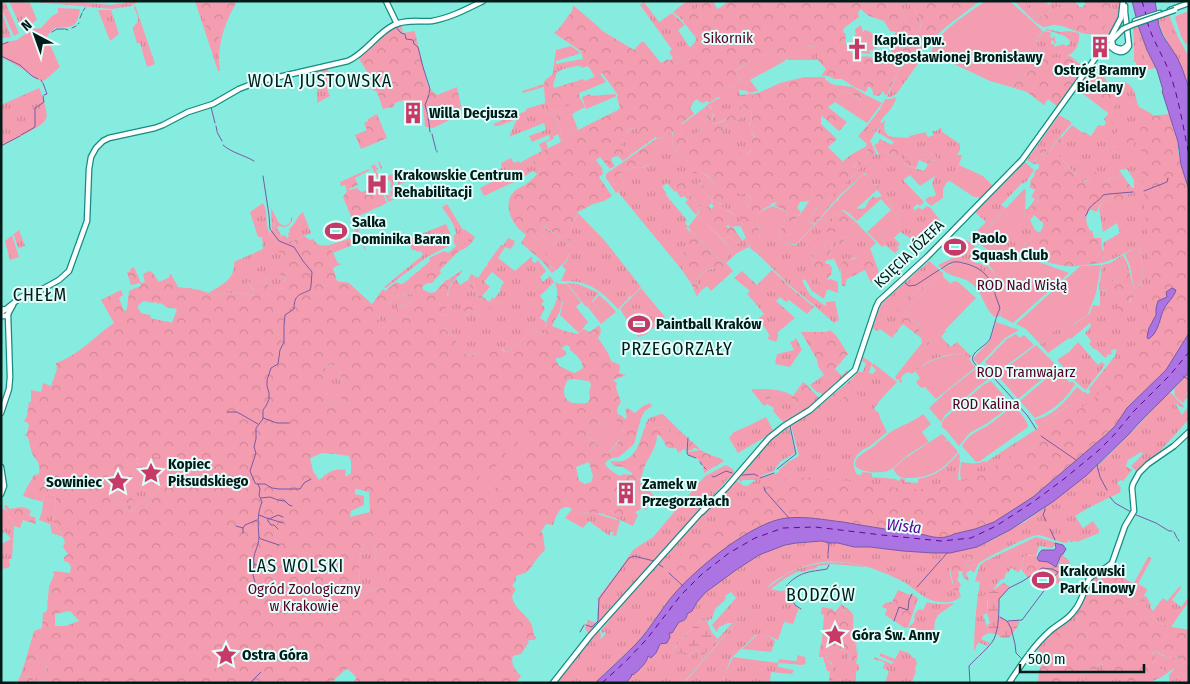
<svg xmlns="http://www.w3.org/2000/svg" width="1190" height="684" font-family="'Fira Sans Condensed',sans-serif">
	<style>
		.grass { fill: url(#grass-tufts); fill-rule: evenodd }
		.forest { fill: url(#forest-crowns); fill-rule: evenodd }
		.wetland { fill: url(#wetland-marsh) }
		.garden { fill: #f59db0 }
		.water { fill: #ac73e3; stroke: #7859a6 }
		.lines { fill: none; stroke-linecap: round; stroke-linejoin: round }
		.stream { stroke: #7859a6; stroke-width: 1 }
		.ferry { stroke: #600696; stroke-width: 1; stroke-dasharray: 6 5; stroke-linecap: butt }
		.secondary-casing { stroke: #148c82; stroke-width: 7 }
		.secondary { stroke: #fff; stroke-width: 4.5 }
		.secondary-bridge-casing { stroke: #148c82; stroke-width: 7; stroke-linecap: butt }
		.secondary-bridge { stroke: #fff; stroke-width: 4.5 }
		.labels { text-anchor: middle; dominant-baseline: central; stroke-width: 4; stroke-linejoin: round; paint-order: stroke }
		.park-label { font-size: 15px; fill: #502; stroke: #e3fffb }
		.poi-label { font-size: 15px; font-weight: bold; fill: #001c19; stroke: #e3fffb; text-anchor: start }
		.street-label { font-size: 15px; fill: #001c19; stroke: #e3fffb }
		.water-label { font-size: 16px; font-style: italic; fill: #600696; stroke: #e3fffb }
		.quarter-label { font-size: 18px; letter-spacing: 1px; fill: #001c19; stroke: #e3fffb }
	</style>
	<defs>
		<pattern id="grass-tufts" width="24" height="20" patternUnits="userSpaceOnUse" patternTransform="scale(1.25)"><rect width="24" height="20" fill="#f59db0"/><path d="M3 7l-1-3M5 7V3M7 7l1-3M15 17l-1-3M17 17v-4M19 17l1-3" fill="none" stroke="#d08797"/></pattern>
		<pattern id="forest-crowns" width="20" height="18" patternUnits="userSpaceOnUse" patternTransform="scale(1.25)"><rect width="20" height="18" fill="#f59db0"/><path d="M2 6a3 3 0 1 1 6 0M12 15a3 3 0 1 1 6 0" fill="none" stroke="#d08797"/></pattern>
		<pattern id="wetland-marsh" width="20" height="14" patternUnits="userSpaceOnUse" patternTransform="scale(1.25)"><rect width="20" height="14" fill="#f59db0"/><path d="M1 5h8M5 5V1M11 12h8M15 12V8" fill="none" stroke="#d08797"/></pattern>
	</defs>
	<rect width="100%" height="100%" fill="#86ece0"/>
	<g class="grass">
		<polygon points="9,1 30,3 37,20 22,30"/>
		<polygon points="25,1 72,1 111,5 123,3 129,1 140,1 131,6 112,9"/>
		<path d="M 195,1 L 225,1 L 217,43 L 222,30 L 231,12 C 222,33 217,48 220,71 L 218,71 Z"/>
		<polygon points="687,1 706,1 682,20 673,12"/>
		<path d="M 903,1 L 906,1 C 917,11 923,17 919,32 L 917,33 C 907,27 899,13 903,1 Z"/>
		<polygon points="1022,1 1045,1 1049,5 1053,1 1070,1 1070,5 1067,8 1057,7 1040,18"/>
		<path d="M 1114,1 L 1121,1 C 1119,19 1116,24 1106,39 L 1104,39 L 1092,34 C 1105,32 1109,19 1113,9 L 1111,5 L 1112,2 Z"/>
		<polygon points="5,2 19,33 14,36 3,12 2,13 11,37 1,38 1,3"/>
		<polygon points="644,2 659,22 672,13 685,25 678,30 690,48 679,59 640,5"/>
		<path d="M 135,5 L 155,64 L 147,67 L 140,43 L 137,43 L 133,30 L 133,27 C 142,20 137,16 134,7 Z"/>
		<polygon points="98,10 111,10 119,34 110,41"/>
		<path d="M 1168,15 L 1169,15 L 1178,37 L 1189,57 L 1189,88 C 1185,75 1180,62 1173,51 C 1166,39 1161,32 1158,18 Z"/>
		<path d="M 861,25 L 863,32 L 864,32 L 864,30 C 871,31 874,34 875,41 L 873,41 L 872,43 L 881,45 L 878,47 L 875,44 L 875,46 L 877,48 L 876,49 L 874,48 L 873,49 L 874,50 L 875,50 L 874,52 L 872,50 L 869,51 L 871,54 L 873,53 L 872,54 L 860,53 L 858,51 L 860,49 L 857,46 L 854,47 L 852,40 L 856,33 L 855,32 L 855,29 Z"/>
		<path d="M 1046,29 L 1060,32 L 1069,31 L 1079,33 C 1080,51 1071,55 1056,61 L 1040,54 L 1036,39 L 1044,31 L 1052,33 L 1050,35 L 1051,38 L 1053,38 L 1054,35 L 1056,44 L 1054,43 L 1053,40 L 1051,41 L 1051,43 L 1055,45 L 1054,47 L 1064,44 L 1065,46 L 1069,45 L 1070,41 C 1065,34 1053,32 1045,30 Z"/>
		<polygon points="1134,39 1138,39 1150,69 1137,71 1136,62 1134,62"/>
		<polygon points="571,46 581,53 556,61 556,64 572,61 573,63 575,63 577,66 563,69 558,72 558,70 553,70 556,50"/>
		<polygon points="804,46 818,47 818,60 787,60 790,57 800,54"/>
		<polygon points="920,49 922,51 922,58 897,93 891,97 887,97 899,70"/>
		<polygon points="327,67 334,87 327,89 330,96 317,103 317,71"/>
		<path d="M 740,78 L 745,85 L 750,80 L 758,91 L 748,93 L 748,91 L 739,90 L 740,95 L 758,93 C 743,103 732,119 714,124 L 711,121 L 714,116 L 711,107 L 707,105 L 717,99 L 721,98 L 718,97 L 718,93 L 729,85 L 731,85 L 733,88 Z"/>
		<path d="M 1124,81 C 1138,91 1133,92 1139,107 L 1152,114 L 1154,117 L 1155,262 L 1147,388 L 1122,415 L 1115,426 L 1107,434 L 1033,497 L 994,522 L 975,529 L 954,534 L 953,536 L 938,538 L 892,530 L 773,521 L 761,525 L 748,533 L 717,555 L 689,579 L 676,593 L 636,644 L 595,683 L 555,683 L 598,631 L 600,631 L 601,636 L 600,638 L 601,639 L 606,633 L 605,632 L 602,633 L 601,630 L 610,620 L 609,617 L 701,515 L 735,480 L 742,484 L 741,485 L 747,486 L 756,480 L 743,480 L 741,482 L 737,479 L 743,474 L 768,443 L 789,427 L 795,453 L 781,461 L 774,470 L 774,471 L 761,476 L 762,478 L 779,472 L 779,470 L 788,462 L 799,456 L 791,425 L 815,410 L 853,378 L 858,372 L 863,372 L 866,363 L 862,361 L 863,357 L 872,363 L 869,373 L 873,374 L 876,370 L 872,366 L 873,363 L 897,382 C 889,391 880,399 874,409 L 879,413 L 880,418 L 887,432 L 869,447 C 864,448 855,455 854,461 C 853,465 855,470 856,474 L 861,475 L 862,472 L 872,473 L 872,477 L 896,479 L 898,481 L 900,480 L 900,478 L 905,479 L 905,482 L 918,483 L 918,479 C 937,476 947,466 959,453 L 960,458 L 958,459 L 960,460 L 958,479 L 959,480 L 961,479 L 960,474 L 961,462 C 970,463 976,465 984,461 L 986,462 L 1038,428 L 1038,426 L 1079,399 L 1082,395 L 1083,392 L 1085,392 L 1088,394 L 1091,391 L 1088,390 L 1115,356 L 1117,349 L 1111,350 L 1112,354 L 1107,355 L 1106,358 L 1104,357 L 1096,349 L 1094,349 L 1089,344 L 1091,341 L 1085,333 L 1091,326 L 1090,323 L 1071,339 L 1069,338 L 1048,353 L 1040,344 L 1053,337 L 1051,333 L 1070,320 L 1074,325 L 1088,314 L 1089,315 L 1093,305 L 1100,306 L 1100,291 L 1111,290 L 1119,307 L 1125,312 L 1132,297 L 1140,290 L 1143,276 L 1140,246 C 1127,251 1115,260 1101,263 L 1103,256 L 1102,250 L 1104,250 L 1103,243 L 1120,233 L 1117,223 L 1103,232 L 1099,208 L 1104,200 L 1110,203 L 1122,199 L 1129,193 L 1134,192 L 1134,180 L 1127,169 L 1119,170 L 1123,176 L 1119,178 L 1116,176 L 1106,181 L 1095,177 L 1095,175 L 1083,182 L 1059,156 L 1058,154 C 1061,149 1064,142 1062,137 L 1072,125 L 1083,133 L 1084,132 L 1091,136 L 1098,125 L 1104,126 L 1106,123 L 1104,119 L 1109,113 L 1112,116 L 1120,94 L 1116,90 Z"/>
		<path d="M 39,88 C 42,94 49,114 46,119 C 43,127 10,141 1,146 L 1,105 Z"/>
		<polygon points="590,94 591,96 615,94 617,96 586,109 582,97"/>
		<path d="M 895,97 L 896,101 L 895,101 C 892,110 884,115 880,122 L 882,123 L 885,120 C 880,141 897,136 909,138 L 909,136 L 926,132 L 926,134 L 928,137 L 934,135 L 932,131 L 936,131 L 940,128 L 942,128 L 941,131 L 960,144 L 960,150 L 957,155 L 962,155 L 959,165 L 950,181 L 947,182 L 943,189 L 943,198 L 931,206 L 925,200 L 930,196 L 932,197 L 936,195 L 932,184 L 935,176 L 920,186 L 910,175 L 903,180 L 924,202 L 920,206 L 917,204 L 913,208 L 915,211 L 912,213 L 919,207 L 922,210 L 927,206 L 928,207 L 930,207 L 942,223 L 937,229 L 933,229 L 922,243 L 912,237 L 910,238 L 900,232 L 894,238 L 900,244 L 897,248 L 899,249 L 895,253 L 885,245 L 882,247 L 876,241 L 899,219 L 891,210 L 893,209 L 886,197 L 876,184 L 873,185 L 865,173 L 840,195 L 830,206 L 827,202 L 837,190 L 854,175 C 859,167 868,159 876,154 L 879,155 L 878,153 L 882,151 L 898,158 L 902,153 L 907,157 L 904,165 L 924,171 L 931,160 L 937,161 L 938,160 C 931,150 929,154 919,157 L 907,152 L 897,141 L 894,142 L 877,132 L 881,125 L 875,133 L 867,126 L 880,109 L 885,99 L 891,99 Z"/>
		<polygon points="545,103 546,114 555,111 563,140 561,142 558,134 553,137 554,139 546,142 548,148 542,151 539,144 550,139 549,135 532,142 529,136 546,130 544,123 509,137 517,119 499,126 495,126 493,124 526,111 526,109"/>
		<path d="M 704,108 C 706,112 707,114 706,120 C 703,133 697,133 685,137 L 682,134 L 681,125 Z"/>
		<polygon points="751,110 752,118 749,126 754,125 755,127 750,130 755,138 750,147 752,149 746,156 725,154 722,133 727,124 739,119"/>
		<polygon points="1059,115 1071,122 1071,124 1058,139 1048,153 1046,152 1039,153 1045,156 1043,161 1041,162 1037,158 1032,163 1027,160"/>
		<path d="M 637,128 L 639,130 L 656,137 L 632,154 L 621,145 C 623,135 627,128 637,128 Z"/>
		<path d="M 672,131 L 673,147 L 694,169 L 700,173 L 703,173 L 713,181 L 711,191 L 698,182 L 707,196 L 711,198 L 712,202 L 690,230 L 688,227 L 700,212 L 696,209 L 701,208 L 684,188 L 686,187 L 681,181 L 674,188 L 676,190 L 675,192 L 667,183 L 662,187 L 667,194 L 666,195 L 687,220 L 685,223 L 688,227 L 686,228 L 690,232 L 682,259 L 682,270 L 618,192 L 623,188 L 624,184 L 619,174 L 632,167 C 641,170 653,166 654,155 L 662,149 L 653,141 L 657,138 L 660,139 L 670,132 Z"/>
		<path d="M 865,147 L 869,152 C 861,158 856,167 847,171 L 842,162 L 852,154 Z"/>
		<polygon points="530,157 535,165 539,168 540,171 537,174 533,171 518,180 484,196 480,188 504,176 502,171 496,173 496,171 502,168 501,163 511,158 514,163 519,161 520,163"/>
		<polygon points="378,162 380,162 382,168 381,169 378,162 374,164 378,169 376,171 377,173 379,173 382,178 385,177 383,173 385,174 386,178 388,176 397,172 398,173 393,176 395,179 393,180 393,183 395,186 398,184 395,176 399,174 402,179 405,182 394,187 392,186 394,190 396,190 400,197 388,202 387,199 391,198 392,199 396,197 392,196 387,199 385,195 388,194 389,196 391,195 389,192 385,194 392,190 390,186 391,184 390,181 388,180 381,185 371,166"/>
		<polygon points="1025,162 1034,170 1026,182 1021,184 1001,205 1006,208 977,239 978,243 969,239 986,222 975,212"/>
		<path d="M 725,187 L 737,193 L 744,193 L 752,198 C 749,208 738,215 743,225 L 741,227 L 738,226 L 730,227 L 728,225 L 729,219 L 736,215 L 722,207 L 721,204 L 718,202 L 718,196 Z"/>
		<path d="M 1026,190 L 1025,209 L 1028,209 L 1035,199 L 1037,198 L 1039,200 L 1034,206 L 1027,210 L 1030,217 L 1032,218 L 1030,220 L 1035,230 L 1038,232 L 1039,234 L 1038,236 L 1033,235 L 1028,242 L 1024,244 L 1035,257 L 1040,258 L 1042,261 C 1025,259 1010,262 994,254 L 997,254 L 1024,219 Z"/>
		<path d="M 263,203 C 267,210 266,216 267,224 C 267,228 269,232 270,235 L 279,242 C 279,250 283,256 282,264 C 282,269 280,272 281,277 L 284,276 L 287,278 L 283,282 L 283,288 L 276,290 L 272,294 L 269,293 L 271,287 L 265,283 L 265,281 L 267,278 L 257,282 L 247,283 L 255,291 L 256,296 L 237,292 L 211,296 L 210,292 C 222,285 236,278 234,262 L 263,249 L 262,237 L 258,237 L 250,212 Z"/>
		<path d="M 447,204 L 463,230 L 464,237 L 467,237 L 469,239 L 468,241 L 465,243 L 459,243 C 456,236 456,229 452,222 C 449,217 445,212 442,207 Z"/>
		<path d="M 842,209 L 843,211 L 833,220 L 837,235 L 826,241 C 826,250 821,252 814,255 L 812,259 C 817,273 815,279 827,290 L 824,299 L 812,291 L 805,279 L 802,281 L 810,295 L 824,305 L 826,306 L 826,302 L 835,301 L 839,320 L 834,323 L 815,306 L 789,285 L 758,254 L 752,250 L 749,246 C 757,240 767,236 778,237 L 785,245 L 796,245 L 821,218 L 827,222 Z"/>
		<path d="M 303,212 L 311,233 L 292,241 L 286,238 L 282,238 L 274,228 L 276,217 L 279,223 L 284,226 C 289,225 291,223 291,218 L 294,216 L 292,218 C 292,223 290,225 285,227 L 285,228 L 281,226 L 277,227 L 281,236 L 285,235 L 287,238 L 289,236 L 288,233 L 290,232 L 289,229 C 296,224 296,217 303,212 Z"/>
		<path d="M 578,213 L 605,241 L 641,287 L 631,297 L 629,296 L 628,299 L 618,309 C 607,297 595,285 578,282 C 572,281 566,281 561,281 L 566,269 L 562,266 L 567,261 L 569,253 L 566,261 L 556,270 C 549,267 548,263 546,255 L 539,255 L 532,250 L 541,235 L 555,245 L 559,241 L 541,227 L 543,226 L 561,238 L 562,235 L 569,241 L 571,240 L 571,229 Z"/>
		<polygon points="354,220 361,236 360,237 366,250 365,250 360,242 333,253 329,245 358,236 350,221"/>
		<path d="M 855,221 L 876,243 C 869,250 857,258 848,260 L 846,258 L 840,266 L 840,272 L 834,259 L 830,255 L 832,246 L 835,241 L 845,241 L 842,238 Z"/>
		<polygon points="446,224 450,232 451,240 448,246 427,257 386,288 384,287 423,255 420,251 418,252 415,250 412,250 409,243 409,239"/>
		<polygon points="19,230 25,246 18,248 14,235 12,235 19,257 10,260 5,241"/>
		<path d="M 729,236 L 737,244 L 746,238 L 747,238 L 749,247 L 737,253 L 726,263 L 733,271 L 711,291 L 707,286 L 701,291 L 696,281 C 701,270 712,268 723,267 L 723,263 L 732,250 L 722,239 Z"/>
		<path d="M 508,238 L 515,241 L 513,246 L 510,249 L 505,247 L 498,258 L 515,271 L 532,256 L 532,261 L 535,263 L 538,260 L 546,271 L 540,277 L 543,282 L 550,276 L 554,282 L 540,296 L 544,301 L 541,304 L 545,308 L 540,318 L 546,322 L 545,332 L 542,335 L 532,329 L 517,346 L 511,348 L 510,350 L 506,352 L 503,349 L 496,350 L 494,349 L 473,354 L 468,356 L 454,345 L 457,339 L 444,329 L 450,313 L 444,316 L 441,315 L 441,311 L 446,306 L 451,310 C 448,296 445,290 456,279 L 460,285 L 468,280 L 471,288 L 483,302 L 481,304 L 471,303 L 465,305 L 462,319 L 472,310 L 481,318 C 489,309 493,299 501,290 L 500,289 L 504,282 L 492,272 L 484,282 L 490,287 L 482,296 C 474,291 471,285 475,276 L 478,278 L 486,266 L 488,266 L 487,264 L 501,245 L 503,246 Z"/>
		<path d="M 966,240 C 970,242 974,244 975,248 L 972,250 L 975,263 L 980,263 L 986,267 L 987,265 C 991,270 995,273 997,278 C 1002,288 1003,306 1000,316 L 995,317 L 998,306 L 989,279 L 980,271 L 976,267 L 959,263 L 951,264 L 942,269 L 938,265 L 955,257 L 963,249 L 961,246 Z"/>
		<polygon points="1123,255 1128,265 1129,270 1126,269 1125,268 1121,266 1113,281 1107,286 1103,286 1102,283 1100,282 1102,265 1110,263"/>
		<polygon points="929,261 943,273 906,298 901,324 891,337 880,329 878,331 872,328 875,323 877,314 882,303"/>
		<polygon points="772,270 791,288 814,307 807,314 789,300 786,302 780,297 776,301 795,318 778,332 778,337 776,342 768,339 769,335 766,329 758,319 764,314 756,304 747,294 750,291 734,278 742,271 757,285"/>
		<polygon points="567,283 578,284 599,293 592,301 607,319 601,324 587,306 586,307"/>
		<polygon points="641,288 665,317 652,329 639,312 627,320 620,309"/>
		<path d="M 411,294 L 415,296 L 404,308 L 402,308 L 405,298 L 397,309 L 397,313 L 385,328 L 376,326 L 382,311 L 386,307 L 388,306 C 396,294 397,295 411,294 Z"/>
		<path d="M 945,330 L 946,331 L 941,337 L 951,347 L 957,342 L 971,356 L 970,358 C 960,350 938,356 928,362 C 922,365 917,370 912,374 L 909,372 L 904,374 L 901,378 L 902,382 L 900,383 L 899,379 L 897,380 L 895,377 L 913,354 L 925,348 Z"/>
		<polygon points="796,338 802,350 800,352 790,367 775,364 777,354 794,350 790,342 793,341"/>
		<polygon points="1078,342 1098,365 1102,362 1105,365 1086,390 1078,384 1057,360 1069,352"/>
		<polygon points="817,359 827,377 828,376 838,384 823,397 821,393 817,392 810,385 824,375 818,366"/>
		<path d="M 330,364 L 336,366 C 339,371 343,376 340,382 L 345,389 L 342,400 L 333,403 C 332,398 329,396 327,392 C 324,386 322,377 322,370 Z"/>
		<polygon points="1189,373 1189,389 1186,394 1188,396 1183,403 1175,396 1174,389"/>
		<path d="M 752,389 L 766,389 L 763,395 L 767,402 C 781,385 790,394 799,409 L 783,422 L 773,411 L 774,408 L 767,404 L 764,406 L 752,391 Z"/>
		<path d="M 1170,392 L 1184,406 L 1183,408 L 1175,403 L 1182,415 L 1189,406 L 1189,419 L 1153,459 L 1136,473 L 1135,472 L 1136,470 L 1131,466 L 1143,454 L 1141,452 L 1128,460 L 1126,466 L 1132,470 L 1123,481 L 1120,480 L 1117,483 L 1121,488 L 1120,490 L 1121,492 L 1088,508 L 1075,516 L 1083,528 L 1093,521 L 1099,530 L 1099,533 L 1077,542 L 1076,541 L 1071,542 L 1068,540 L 1067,543 C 1057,542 1049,537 1039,535 C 1031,534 985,558 978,564 L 976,564 L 967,567 L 966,563 L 979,556 L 966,558 L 950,563 C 947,572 953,581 954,591 L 960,597 C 953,604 940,603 931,600 C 920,596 912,586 902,581 C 867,564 832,553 795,570 C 785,574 774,580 766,589 C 773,584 779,579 785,575 C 809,562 840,558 866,567 L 832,564 L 817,566 L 817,568 L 801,572 L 799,571 L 784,579 L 771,589 L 780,591 L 786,590 L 794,605 L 799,608 L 793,624 L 784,622 L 778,640 L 771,637 L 756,635 L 731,658 L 725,674 L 733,657 L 778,663 L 779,659 L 795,661 L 797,660 L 797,655 L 805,657 L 806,663 L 803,665 L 778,663 L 778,667 L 794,670 L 792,674 L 771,672 L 770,681 L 780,683 L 724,683 L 724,675 L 723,683 L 684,683 L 755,601 L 683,683 L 626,683 L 631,677 L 632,674 L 640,669 L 648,656 L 661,644 L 679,622 L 684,621 L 686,618 L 687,614 L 692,611 L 697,602 L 706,592 L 736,570 L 759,555 L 785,545 L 796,543 L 822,541 L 829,543 L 838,543 L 860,547 L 870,547 L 883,549 L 977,547 L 998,537 L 1026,521 L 1054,501 L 1087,475 L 1109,455 ZM 731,592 L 736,598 L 712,625 L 717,632 L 719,627 L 728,623 L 732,623 L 700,659 L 700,653 L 698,650 L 690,654 L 688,658 L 682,653 L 672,651 L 701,618 L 706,619 L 708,622 L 709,619 L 712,619 C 713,616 714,611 716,608 C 720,604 724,603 726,597 L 725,596 Z"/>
		<path d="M 661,414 L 663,414 L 680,431 L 674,440 C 668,427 666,427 653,428 L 648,423 L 646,423 L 649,418 Z"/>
		<polygon points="766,417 774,432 738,453 729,438 734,432 748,426"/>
		<polygon points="168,456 171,460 178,473 130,512 116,497 120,488 124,487 132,481 132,470 137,463 135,461 139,457"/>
		<polygon points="726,465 734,470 734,474 727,480 698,513 590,633 588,633 585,628 588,620 596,623 598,621 597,613 599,601 597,599 618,572 633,550 653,537 705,476"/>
		<polygon points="44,495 56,496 55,510 53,515 54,523 63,537 52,533 50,524 39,520 42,512"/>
		<polygon points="627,495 629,498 631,495 642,500 651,500 646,510 643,507 635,512 638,515 633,526 620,520 602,514 610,511 617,514 619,499"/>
		<path d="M 1,506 L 4,510 L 5,509 L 8,512 L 12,511 L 16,515 L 13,520 L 8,515 L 7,517 L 10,519 L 14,526 L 12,559 L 9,559 L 10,567 L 2,569 C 3,560 1,553 1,544 L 11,539 L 5,532 L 2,533 L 1,530 Z"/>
		<polygon points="572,509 578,512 594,513 620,521 616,536 612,535 614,532 610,532 610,536 615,540 589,521 583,528 565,518"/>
		<polygon points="368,532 371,534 373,541 376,562 380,571 380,588 360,593 359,559 363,543"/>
		<path d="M 1036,537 L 1054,542 L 1055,543 L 1055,545 L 1052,548 L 1039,546 L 1036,556 L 1029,555 L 1023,557 C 1023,563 1023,568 1018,572 L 1011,568 L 1009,572 L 1006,573 L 1004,579 L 1000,580 L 987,599 L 987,613 L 983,615 L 989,633 L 983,636 L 981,639 L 990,643 L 987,646 L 978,642 L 974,652 C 974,629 976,605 980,582 L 975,581 L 980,565 L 985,561 Z"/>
		<path d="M 1148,557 L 1152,558 L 1138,584 L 1146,588 L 1147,591 L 1144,595 L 1144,592 L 1141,597 L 1141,605 L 1138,605 C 1132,596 1133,594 1136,584 L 1134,583 Z"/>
		<path d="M 1180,586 L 1181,588 L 1172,600 L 1181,607 L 1189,597 L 1189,601 L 1171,627 C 1153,621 1147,617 1144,597 L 1146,596 L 1151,605 L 1150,607 L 1153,611 L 1163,598 L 1167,601 Z"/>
		<path d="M 927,602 C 937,605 945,604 955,603 L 938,615 L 935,621 L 934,631 L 931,640 L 908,627 L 909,626 C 917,622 913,620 915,614 C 916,612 918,611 919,609 L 923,610 Z"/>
		<path d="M 841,604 C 845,607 851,610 853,615 C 854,618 853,623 853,627 C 854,641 861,648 856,663 L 859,665 L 859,669 L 856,672 L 856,683 L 831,683 L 833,676 L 832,663 L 827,660 L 826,655 L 832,653 L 832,645 L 835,637 L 838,638 L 837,645 L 839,649 L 849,652 L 848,657 L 849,660 L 855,661 L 857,648 L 851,625 L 852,619 L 844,614 L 845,611 L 839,607 Z"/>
		<path d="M 1075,613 L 1078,625 L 1074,629 L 1062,625 C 1062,629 1061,634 1060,638 C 1057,645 1050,649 1047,656 L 1036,649 L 1044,638 Z"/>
		<polygon points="758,635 770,637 775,641 771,652 742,649 756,636"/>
		<polygon points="900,650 909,653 912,657 916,659 916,661 917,663 915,669 916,672 914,676 912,683 885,683 889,671 883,668 885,663 879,660 878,661 874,659 874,657 892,664 893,662 880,656 880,653 895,659"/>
		<path d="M 1154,651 C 1158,653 1163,656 1168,657 C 1173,658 1174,656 1178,660 L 1177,667 L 1189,661 L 1189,683 L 1169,683 L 1169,675 L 1175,668 L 1170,671 L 1167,669 L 1161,670 L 1158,669 L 1156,661 L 1152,664 L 1150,663 L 1149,661 Z"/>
		<polygon points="37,659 41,659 46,665 47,674 49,680 32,681 32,676 20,677 25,662 27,660 32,661"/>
		<polygon points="1101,663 1106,671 1111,674 1126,674 1128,677 1123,683 1098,683 1091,678 1083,682 1079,681 1081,675 1083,671 1093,669 1094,671 1098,665"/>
	</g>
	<g class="forest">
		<polygon points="199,1 234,1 236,3 222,30 217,43 213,46 204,22 205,20"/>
		<path d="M 705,1 L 717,1 L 714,4 L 718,9 L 729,1 L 903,1 C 899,13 907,27 917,33 L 920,30 C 922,16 917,11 906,1 L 980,1 L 947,26 L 935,37 L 929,46 L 920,49 L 899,70 L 887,95 L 885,95 L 883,91 L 879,96 L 873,95 L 873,91 L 870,87 L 868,87 L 866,92 L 856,88 L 842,79 L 835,79 L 828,76 L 821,76 L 826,69 L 818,60 L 818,47 L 804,46 L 801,54 L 790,57 L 783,62 L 777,54 C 761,53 748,62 735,71 L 740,78 L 733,88 L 731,85 L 729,85 L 718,93 L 718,97 L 709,103 L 707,101 L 703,103 L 700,102 L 697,99 L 694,101 L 690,108 L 694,114 L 681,124 L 682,134 L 685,136 C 697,133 703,133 706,120 C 707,114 706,112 704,108 L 707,105 C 714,109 714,115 711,121 L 714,124 L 722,122 L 743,105 L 745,102 L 746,100 L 758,93 L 780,83 L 804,77 L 825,77 L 825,79 C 835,88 838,84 850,87 L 851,86 L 866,95 L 862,100 L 845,91 L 841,92 L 835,102 L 828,107 L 847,122 L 839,131 L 822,116 L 821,118 L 821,124 L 837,139 L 828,147 L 842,161 L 847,171 L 851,167 L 853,168 L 860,160 L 869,152 L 865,147 L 867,144 L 858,136 L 867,126 L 875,133 L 869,143 L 871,142 L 876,153 L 828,200 L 828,202 L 830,206 L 816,223 L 814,224 L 808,221 L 817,208 L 814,194 L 809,201 L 800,202 L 797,208 L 801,212 L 798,216 L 791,213 L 797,216 L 790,231 L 788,245 L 785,245 L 778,237 L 788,212 L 774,205 L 777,202 L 770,204 L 772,205 L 763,209 L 757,214 L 760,240 L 749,246 L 747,238 L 746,238 L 741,227 L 743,225 C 739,216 744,211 750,204 L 749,203 L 752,198 L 744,193 L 742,196 L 738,193 L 735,195 L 729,189 L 727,191 L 724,188 L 723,189 L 727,197 L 724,200 L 718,197 L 718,202 L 728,211 L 736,215 L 735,218 L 729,220 L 728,225 L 726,226 L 728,228 L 732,226 L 742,240 L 737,244 L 729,236 L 722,239 L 700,217 L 708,206 L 711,209 L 714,206 L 711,203 L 713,202 L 711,198 L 701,192 L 698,188 L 698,184 L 697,182 L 711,190 L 713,181 C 708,176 703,170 697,174 L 693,173 L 694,169 L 673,147 L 672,138 L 673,133 L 672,131 L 670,132 L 660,139 L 653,136 C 648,138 644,138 640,136 L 639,130 L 637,128 L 630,129 L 627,131 L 621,142 L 621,145 L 632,154 L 623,161 L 618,156 L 613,157 L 611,160 L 615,166 L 610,169 L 600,157 L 596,160 L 602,168 L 603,174 L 599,177 L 612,196 L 604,201 L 593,204 L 578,212 L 571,229 L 571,240 L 569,241 L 562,236 L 561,238 L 544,226 L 541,227 L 560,240 L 555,245 L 541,235 L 532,250 L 539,255 L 541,252 L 546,255 L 550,254 L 552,259 L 549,264 L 551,268 L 556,270 L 552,273 L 542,261 L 521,243 L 526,235 C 523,232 517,228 515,224 C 508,214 505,199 515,191 C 518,188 522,187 525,185 C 531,181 535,176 540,171 L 539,168 L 535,165 L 530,157 L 561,142 L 563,140 L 555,111 L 546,114 L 544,87 L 523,93 L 522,91 L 544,84 L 545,80 L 553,74 L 553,70 L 558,69 L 553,85 L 554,88 L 577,81 L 578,84 L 580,100 L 559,110 L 566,136 L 618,110 L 620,107 L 617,98 L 618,95 L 602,73 L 595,77 L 588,66 L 582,68 L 580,66 L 577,66 L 572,61 L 583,59 L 581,51 L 554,33 L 557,30 L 558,30 L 572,11 L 573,6 L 574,6 L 601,29 L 601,30 L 634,50 L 641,42 L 644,42 L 661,63 L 668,59 L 669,61 L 673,58 L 669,52 L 672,49 L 679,59 L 695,42 L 696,38 L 682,20 ZM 861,9 L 865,13 L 869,16 L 884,21 L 890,31 L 896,32 L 893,36 L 897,43 L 881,64 C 878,62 875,59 871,57 C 867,56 863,57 859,56 C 848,54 844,43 846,34 L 843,32 L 844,28 L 859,17 L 858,12 ZM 751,110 L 752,118 L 749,127 L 754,125 L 755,127 L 750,130 L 755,137 L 748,144 L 752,150 L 746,156 L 735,150 L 726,153 L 722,133 L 727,124 L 739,119 Z"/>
		<path d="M 1014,1 L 1022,1 L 1040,18 L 1057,7 L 1067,8 L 1070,5 L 1070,1 L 1075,1 L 1079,7 L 1083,7 L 1085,4 L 1085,1 L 1112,2 L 1111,5 L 1113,9 C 1110,16 1106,29 1099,33 C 1086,39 1067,25 1055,25 C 1051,25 1047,27 1043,27 L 1035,22 Z"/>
		<polygon points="401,25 403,33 414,31 415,32 427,83 429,88 437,95 457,87 461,106 460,110 458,116 433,128 426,127 425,126 423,107 420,102 406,106 404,100 395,103 393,107 383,109 377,92 364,85 371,78 358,57 393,27"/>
		<polygon points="1138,25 1147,50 1156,68 1150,69 1138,39 1134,39 1133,27"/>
		<polygon points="1040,53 1055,58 1070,56 1085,68 1058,107 1048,99 1044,105 1027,92 1011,87 1044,58"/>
		<polygon points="1089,72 1092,74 1104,77 1109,85 1120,94 1115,116 1112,116 1078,90 1077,89"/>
		<polygon points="377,114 387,138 361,149 355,135 367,130 364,123 368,121 368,119"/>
		<path d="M 1169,114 L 1178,144 L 1178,152 L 1183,172 L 1189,191 L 1189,335 L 1167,369 L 1127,409 L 1114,426 L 1102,439 L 1098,441 L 1082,457 L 1031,498 L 994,522 L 955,534 L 953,535 L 938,537 L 837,521 L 774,521 L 756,528 L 734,542 L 682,586 L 679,584 L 666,574 L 731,508 L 756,489 L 762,487 L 787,479 L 809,477 L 867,483 L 908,490 L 943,487 L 970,479 L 992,468 L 1087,404 C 1094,398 1101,392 1107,385 C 1134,357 1150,317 1151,279 L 1143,188 L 1140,127 L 1151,116 Z"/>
		<path d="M 1120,128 L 1122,134 L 1124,134 L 1127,130 L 1133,128 L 1134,151 L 1131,153 L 1129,152 L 1124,146 L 1121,146 L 1119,150 L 1113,149 C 1112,140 1114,135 1120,128 Z"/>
		<path d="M 1061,136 L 1063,140 L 1061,150 L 1058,154 L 1059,156 L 1083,182 C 1089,181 1093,175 1096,170 L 1097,171 L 1095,177 L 1098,177 L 1100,175 L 1106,177 L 1104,180 L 1106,181 C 1110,180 1112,177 1116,176 L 1119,178 L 1123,176 L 1132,188 L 1134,188 L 1134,192 L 1129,193 L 1123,199 L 1127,202 L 1126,210 L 1114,215 L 1110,203 L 1104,200 L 1098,208 L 1098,211 L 1095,212 L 1093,210 L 1090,210 C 1084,218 1086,222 1090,231 L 1092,230 L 1094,238 L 1101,238 L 1103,256 L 1101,263 C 1093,264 1085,265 1077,266 C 1065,268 1053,263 1042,261 L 1040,258 C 1037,258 1034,259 1032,259 C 1030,258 1029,257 1028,256 C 1016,248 1028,243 1033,235 L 1038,236 L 1039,234 L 1038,232 L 1041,231 L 1043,226 L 1043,223 L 1034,215 L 1032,218 L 1027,216 L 1027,210 L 1039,201 L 1038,199 L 1035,199 L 1031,197 L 1035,190 L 1029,187 L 1031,184 L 1030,181 L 1034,176 L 1035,171 L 1039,168 L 1039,165 L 1038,164 L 1031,164 L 1037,159 L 1033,156 L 1034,156 L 1039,158 L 1041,162 L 1043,161 L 1045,156 L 1038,152 L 1041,148 L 1046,149 L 1046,152 L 1048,153 Z"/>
		<polygon points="880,139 892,145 894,142 897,141 903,144 905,150 919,157 922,155 926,155 928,153 934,155 939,160 937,161 931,160 928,164 919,160 916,168 904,165 907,157 902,154 898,158 882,151 878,153 874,145 878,143"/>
		<path d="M 653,141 L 661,145 L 662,149 L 655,155 L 651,163 C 644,168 639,169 632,167 L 619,174 L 624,184 L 624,188 L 616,193 L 606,178 L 606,174 Z"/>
		<polygon points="369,169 370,170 355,178 358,185 349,189 349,190 357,188 360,191 362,192 376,185 378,189 380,188 387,203 352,219 343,197 347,191 345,185 341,186 340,182"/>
		<polygon points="681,180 688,184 688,187 686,187 685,189 701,208 696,209 699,212 696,215 685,202 688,200 684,196 681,198 674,188"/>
		<polygon points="875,184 886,193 886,197 893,209 891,210 881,199 857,221 850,214 856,208 860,209 865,208 870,199 874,196 876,198 882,196 873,185"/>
		<path d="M 271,208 L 276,217 L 274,228 L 282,238 L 286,238 L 292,241 L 304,236 L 310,240 L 313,239 C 318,246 321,246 329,245 L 338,263 L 341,264 L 333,268 L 337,281 C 341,283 345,281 349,283 L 372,304 L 383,289 L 385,291 L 396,282 L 401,284 L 404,283 L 429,262 L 430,260 L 429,258 L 444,251 L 448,253 L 456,246 L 454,243 L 454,235 L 457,234 L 457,239 L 459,243 L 465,243 L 468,241 L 468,237 L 464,237 L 463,230 L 464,229 L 475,237 C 472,244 466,249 459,251 L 440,270 L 441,273 L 432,283 L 427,283 L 422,287 L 423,290 L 431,293 L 435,292 L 446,280 L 448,280 L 462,270 L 462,272 L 450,285 L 447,295 L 454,301 L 451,310 L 446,307 L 444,311 L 441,311 L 441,315 L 444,316 L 451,313 L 451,318 L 446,324 L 444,329 L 457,339 L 455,345 L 468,356 L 494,348 L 496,350 L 499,348 L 506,352 L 510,350 L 511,348 L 517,346 L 532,329 L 542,335 L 545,332 C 545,328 546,324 547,320 C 554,305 561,300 555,282 L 559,284 L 563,300 C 561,303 561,307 560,311 C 558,316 554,320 552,326 L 565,331 L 578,334 L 583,329 L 590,332 L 599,325 C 602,330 601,334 598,338 L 608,353 L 611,361 L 620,365 L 619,373 L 626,375 L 613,380 L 617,383 L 616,388 L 621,402 C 618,407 615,410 619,415 L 621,415 L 625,419 L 627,417 L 625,410 L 627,408 L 635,413 L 643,406 L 650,403 L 652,406 L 645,411 L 641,418 L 634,444 L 619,457 L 612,458 L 607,461 L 605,464 C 608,469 616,475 622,476 L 623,474 L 632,475 L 632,473 L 623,467 L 614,466 L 610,461 C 614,461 618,462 622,461 C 636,458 640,441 644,429 L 645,428 L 646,423 L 648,422 L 653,428 C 666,427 668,427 674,439 L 680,431 L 688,438 L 687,444 L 689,439 L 700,449 L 697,449 L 696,448 L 693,448 L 693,450 L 687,451 L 688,446 L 687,445 L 686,451 L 684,449 L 678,453 L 676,448 C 663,450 667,442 659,435 L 657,435 C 657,446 651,454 646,463 C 643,469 642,476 640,483 L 652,485 L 649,490 L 653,495 L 651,500 L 646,500 L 643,507 L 636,512 L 630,510 L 629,514 C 622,517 617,514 610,511 L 607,513 L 603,513 L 602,514 C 594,512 586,513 578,512 C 574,511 571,507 567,507 C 559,506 555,519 553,525 L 546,524 L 541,532 L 543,534 L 545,550 L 539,556 L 529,570 L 525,573 L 516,576 L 516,580 L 512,586 L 516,589 L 512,596 C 515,614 533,613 534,636 L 536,637 L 535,640 L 528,640 L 529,642 L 521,654 L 513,656 C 510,665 516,670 521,676 L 516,683 L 352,683 L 356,679 L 356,677 L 348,669 L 345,670 L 331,683 L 17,683 L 20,677 L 32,676 L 33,681 L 49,680 L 47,674 L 46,665 L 41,659 L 32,661 L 27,660 L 25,662 L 34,631 L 42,628 L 43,613 L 46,612 L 47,610 L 49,586 L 54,575 L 53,571 L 70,573 L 71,567 L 68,562 L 64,561 L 64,557 L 68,554 L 63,547 L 65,542 L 62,535 L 54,523 L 53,515 L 55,510 L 56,496 L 44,495 L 43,502 L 23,496 L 26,489 L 34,475 L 39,474 C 41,459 34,461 31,450 C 30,446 29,441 28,437 L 25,436 L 25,434 L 27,434 L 29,424 L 24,421 L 27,416 L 29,402 L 31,402 L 31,390 L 41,392 L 43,383 L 51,386 L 57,369 L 56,363 C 79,355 95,336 114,323 L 101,300 L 121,290 L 123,295 L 119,298 L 124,311 L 127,309 L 129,291 L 133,289 L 141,286 L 140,283 L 131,285 L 127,272 L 130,272 L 130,269 L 134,267 L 141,283 L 145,282 L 143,274 L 149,271 L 152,272 L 159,282 L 170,277 L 169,275 L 171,274 L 178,287 C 188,288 200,289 208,293 L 210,292 L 211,296 L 237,292 L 255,296 L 255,291 L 246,282 L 257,282 L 267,278 L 265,281 L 265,283 L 271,287 L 270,293 L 272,293 L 276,290 L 283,288 L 282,283 L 287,278 L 284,276 L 280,278 C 280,268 287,256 276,249 L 279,242 L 270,235 L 270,232 L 272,231 ZM 411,294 L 414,297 L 404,308 L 402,307 L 406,300 L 405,298 L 397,309 L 397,313 L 385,328 L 377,326 L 379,317 L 386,307 L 388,306 C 396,294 397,295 411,294 ZM 144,301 L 153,303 L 156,302 L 158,304 L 161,303 L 166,307 L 177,309 L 172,323 C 165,320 158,321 151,318 L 150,315 L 141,313 L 138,308 L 138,306 L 142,302 ZM 567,345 L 570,347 L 570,350 C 576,355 582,359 583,368 L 579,371 L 574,373 L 559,366 L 556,360 L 556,358 L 561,358 L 566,354 L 566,351 L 563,350 L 562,348 L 563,347 ZM 330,364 L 336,366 C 340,373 342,374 340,382 L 345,389 C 340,392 340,394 342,400 L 333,403 L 332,398 L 327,393 C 328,384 322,378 322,370 ZM 573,379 L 589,381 L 591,384 L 589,393 L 590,399 L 587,403 C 583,403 578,404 574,403 C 562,402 562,387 568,380 ZM 605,420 L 617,423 L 624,430 C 621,440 615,447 607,454 L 587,435 L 595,425 ZM 322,453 L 335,454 L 349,456 L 351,461 L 351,473 L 347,476 L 345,476 L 346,470 C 333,468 329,472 319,480 L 313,471 L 310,458 ZM 168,456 L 171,460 L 171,465 L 178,473 L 130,512 L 116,497 L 120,488 L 124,487 L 126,494 L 120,500 L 127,508 L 135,501 L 127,495 L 130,496 L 135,493 C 132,480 129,474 137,463 L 135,460 L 139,457 L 162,457 L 165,459 ZM 589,462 L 593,477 L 591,482 L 585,484 L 579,481 L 576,467 ZM 357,489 L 369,492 L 370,512 L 350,517 L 351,511 L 364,505 L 364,496 L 355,494 L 355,490 ZM 369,533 L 371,534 L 373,541 L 376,562 L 380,571 L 380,588 L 360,593 L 359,559 L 363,543 ZM 70,611 L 79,621 L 65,626 L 55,626 L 55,614 Z"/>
		<path d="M 843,211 L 855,221 L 852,225 L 852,233 L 846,237 L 844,236 L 842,237 L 845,242 L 839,246 L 835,241 L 832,246 L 830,255 L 834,259 L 827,260 L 825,262 L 826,264 L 829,264 L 832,268 L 831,275 L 827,278 L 828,280 L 831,279 L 838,282 L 838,293 L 837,293 C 833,290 830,291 826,289 C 815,284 816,269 812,259 L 814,255 C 821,252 826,250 826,241 L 836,234 L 832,230 L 829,231 L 812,244 L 802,249 L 803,247 L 812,242 L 830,227 L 832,229 L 834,227 L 833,220 Z"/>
		<path d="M 690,230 L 723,263 L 724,267 L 721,270 L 717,271 L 714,268 C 706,269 699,274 696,281 L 701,292 L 699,293 L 697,297 L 692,285 L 682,270 L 682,259 Z"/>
		<polygon points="870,248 879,272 876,275 878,279 871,283 865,270 847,279 845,286 842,286 840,266 846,257 848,260 854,259"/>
		<path d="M 1121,266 L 1129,270 L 1134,289 L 1141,283 L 1140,290 L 1135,297 L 1132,297 L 1129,301 C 1131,307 1130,308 1126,312 L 1128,314 L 1124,321 L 1122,322 C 1118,317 1115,314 1118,307 L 1111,291 L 1107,292 L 1107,290 L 1099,291 L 1099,282 L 1102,282 L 1103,286 L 1107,286 L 1108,281 L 1113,281 L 1115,278 L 1113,274 L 1114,268 L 1116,267 L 1119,268 Z"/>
		<polygon points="943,273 943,277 939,277 905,312 907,316 912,321 914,320 921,327 918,334 931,343 925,348 913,354 922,343 921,338 903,324 892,338 891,337 901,324 896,312 906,298"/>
		<path d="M 471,274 L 475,276 C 469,289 480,294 489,302 L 493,297 L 494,299 L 488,310 L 481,318 L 472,310 L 462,319 C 459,317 459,311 461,308 L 464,307 L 465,302 L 467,301 L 471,303 L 474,300 L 477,301 L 481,304 L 483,302 L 471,288 L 468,280 Z"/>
		<path d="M 830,330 C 838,336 842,345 848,354 L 835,369 L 842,376 L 847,370 L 850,374 L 838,384 L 828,376 L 827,377 L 801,332 L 826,332 Z"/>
		<path d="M 803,382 L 806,384 L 820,399 L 812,406 L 785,423 L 783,422 L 799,409 C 790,394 781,385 767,402 L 763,395 L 766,389 C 776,390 784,390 793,396 Z"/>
		<polygon points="853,389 865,402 843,415 834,406"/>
		<path d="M 701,450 C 709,456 719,456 724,461 L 704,473 L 703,466 L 697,458 L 687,454 L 687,452 Z"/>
		<path d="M 6,505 L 10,509 C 18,508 24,505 31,511 L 29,516 L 35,517 L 36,524 L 23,520 L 20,528 L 14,526 L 10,519 L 3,513 L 8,515 L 13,520 L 16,515 L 12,512 L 8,512 L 4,506 Z"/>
		<path d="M 985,548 L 987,549 L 979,556 L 966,563 L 967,567 L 976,564 L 978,564 L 974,573 L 971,570 L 967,572 L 966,575 L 969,579 L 968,581 L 963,577 L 962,571 L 958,571 L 959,576 L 957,579 L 961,585 C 958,589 958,591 961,595 L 960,597 L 954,591 L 952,588 L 953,583 L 949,566 L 950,563 L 957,559 L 966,558 L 968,555 Z"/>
		<polygon points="1063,554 1064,557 1069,560 1070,564 1066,570 1064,571 1061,576 1059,576 1058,578 1061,580 1060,584 1056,583 1055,584 1050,582 1054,574 1043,569 1028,578 1021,569 1022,567 1024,556 1036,556 1039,561 1048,562 1055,567 1058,566 1061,555"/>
		<path d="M 1118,574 L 1125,577 L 1124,578 L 1128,581 L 1136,584 C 1133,594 1132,595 1138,605 L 1141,605 L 1141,597 L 1143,592 L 1144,592 C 1145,624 1162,625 1189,630 L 1189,661 L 1177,667 L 1176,666 L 1178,660 L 1177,658 L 1173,657 L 1168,657 L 1154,651 L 1152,653 L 1155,657 L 1154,660 L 1151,659 L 1149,661 L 1150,663 L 1152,664 L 1156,661 L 1158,662 C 1156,670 1161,670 1167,669 L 1170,671 C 1154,684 1143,683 1123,683 L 1128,677 L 1126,674 C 1121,674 1119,674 1116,679 L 1114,680 L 1111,677 L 1111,674 L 1102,668 L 1103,665 L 1101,663 L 1098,665 L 1095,672 L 1092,669 L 1083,671 L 1081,675 L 1079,681 L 1083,682 L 1091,678 L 1095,677 L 1098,683 L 1038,683 L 1039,670 L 1049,652 L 1052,641 L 1058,641 L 1060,637 L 1055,633 L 1063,624 L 1067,627 L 1070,626 L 1074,629 L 1078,625 L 1075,613 L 1089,580 L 1095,575 L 1099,579 Z"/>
		<polygon points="898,590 910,595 911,594 918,598 908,627 905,628 885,615 887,609 882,607 885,603 892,602"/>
		<path d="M 822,607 L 833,609 L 833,611 L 835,612 L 839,607 L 845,611 L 844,614 L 849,616 L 852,619 C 850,635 860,644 855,662 L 849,660 L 848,657 L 849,652 L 838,648 L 837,645 L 838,638 L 835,637 L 832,645 L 832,653 L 826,655 L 827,660 C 828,661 832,664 832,665 C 834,667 833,679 832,682 L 829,681 L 830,671 L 827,671 L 823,657 L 819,657 L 820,648 L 822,641 L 824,615 L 821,614 Z"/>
	</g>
	<g class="wetland">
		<polygon points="1004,583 1010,587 999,600 998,616 1008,622 1019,620 1018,626 1009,638 1000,638 999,635 989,633 987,625 990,623 987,613 988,601 983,597 988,590 994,590 1000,585"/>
		<polygon points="701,618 706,619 712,633 718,639 699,660 698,657 700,653 698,650 690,654 688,658 682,653 676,654 672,651"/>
	</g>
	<g class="garden">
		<path d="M 985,1 L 1010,1 L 1043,31 L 1036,39 L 1040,54 L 1044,58 L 1011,87 L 990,81 L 931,53 C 937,31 967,15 985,1 Z"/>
		<path d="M 58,8 L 80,9 C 77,30 71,26 55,28 L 47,36 L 47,38 L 60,67 L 45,80 L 41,81 C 34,78 30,74 24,70 C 17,65 9,61 1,57 L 1,43 L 17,40 L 32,29 L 41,28 L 52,16 L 58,13 Z"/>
		<polygon points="1189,11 1189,41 1186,45 1181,36 1175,18 1176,16"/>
		<polygon points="770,54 777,54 783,62 750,80 745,85 735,71 755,58"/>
		<polygon points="600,74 601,75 606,82 579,93 577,81 583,79 585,81"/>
		<polygon points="845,91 861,100 866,95 882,103 867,123 835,102 841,92"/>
		<polygon points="581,99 585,107 572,114 578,130 566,136 564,135 559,110"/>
		<polygon points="959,165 983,176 993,186 980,199 978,197 974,197 950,181"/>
		<polygon points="863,175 866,175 877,190 850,214 842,209 827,222 821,218 837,200 838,202 839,198"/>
		<polygon points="1024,189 1026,190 1024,224 997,254 994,254 978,243 977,239"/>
		<polygon points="814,194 822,200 808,221 814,225 796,244 788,245 790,231 797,216 799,216"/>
		<polygon points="773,206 788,212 778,237 773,237 760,240 757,214 763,210"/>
		<polygon points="891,210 899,219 876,241 867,232"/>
		<polygon points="700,217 732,250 723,263 690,230 691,229 691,228"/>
		<polygon points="1140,245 1143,276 1141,283 1134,289 1130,266 1125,254"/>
		<polygon points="990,254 997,259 1006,260 1020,262 1039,262 1069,273 1013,323 1000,316 1002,306 999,280 989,265 990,262 987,259"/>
		<path d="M 955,263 L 959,263 L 976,267 L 989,279 L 999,306 L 995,317 C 984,309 983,292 971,283 C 962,276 951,278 942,269 Z"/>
		<polygon points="1101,265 1096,293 1088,314 1073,325 1070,320 1052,333 1053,337 1040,344 1026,329 1016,324 1078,268 1081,266"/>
		<polygon points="939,277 943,277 950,283 949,285 954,281 958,282 976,298 945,330 931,343 918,334 921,327 914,320 912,322 907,316 905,312"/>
		<polygon points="559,284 567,284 581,302 576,307 588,322 579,333 560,315 563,302"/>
		<polygon points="599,295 607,302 616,312 607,319 593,302"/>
		<polygon points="639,312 652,329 645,335 638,337 627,320"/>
		<polygon points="996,322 1019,330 1005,338 979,365 974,360 974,357 990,341"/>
		<polygon points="1016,334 1020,338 1024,335 1034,345 995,374 985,362 1007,339"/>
		<polygon points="1036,345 1054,363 1053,370 1018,399 997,375"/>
		<path d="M 958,354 L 968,356 L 972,364 L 976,367 L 936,399 L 925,387 L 921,388 L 916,382 L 920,378 L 915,371 C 931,360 938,357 958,354 Z"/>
		<polygon points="978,367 991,377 979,386 945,415 941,422 929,408 946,392"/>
		<path d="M 1060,371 L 1070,383 L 1072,381 L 1075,384 C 1066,400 1052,411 1035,418 L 1020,401 L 1054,372 Z"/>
		<polygon points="991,381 1012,405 986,424 971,432 967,436 959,446 946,430 942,427 942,422 945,418 983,385"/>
		<path d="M 1077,387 L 1083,392 L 1082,395 L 1079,399 L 1038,426 L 1034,420 C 1054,416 1065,401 1077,387 Z"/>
		<path d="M 1013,406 C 1019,412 1027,419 1028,427 L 980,461 L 976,462 L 962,446 C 971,432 974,434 987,426 C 996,420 1005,412 1013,406 Z"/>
		<path d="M 611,414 C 616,420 624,428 625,435 C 618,439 614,448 607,454 L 587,435 L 595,425 L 605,420 Z"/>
		<path d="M 923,414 L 931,424 L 922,432 L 929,442 C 921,447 911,452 903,459 C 898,463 894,468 888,471 C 880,474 845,473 858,457 C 863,453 869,449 874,446 C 880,441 886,435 892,431 C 903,425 913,422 923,414 Z"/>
		<polygon points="528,427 530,435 514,462 492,492 478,498 475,494 479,477 498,465 507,452 514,449"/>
		<path d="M 942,434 L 947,439 L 944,442 L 948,440 L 958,452 C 942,471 929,479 904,478 C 898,477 896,473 893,469 L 904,459 Z"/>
	</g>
	<g class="water">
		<polygon points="1132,1 1155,1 1159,26 1163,36 1177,57 1182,68 1189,88 1189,190 1181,165 1178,142 1162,91 1163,90 1157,70 1147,50 1138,25"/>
		<path d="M 1172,288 L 1176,290 C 1174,298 1166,303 1163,311 C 1159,321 1158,334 1148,339 L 1147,337 L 1149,328 L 1156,315 L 1156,308 L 1158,301 L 1167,297 L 1166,292 Z"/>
		<path d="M 1189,333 L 1189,373 C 1180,381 1172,390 1163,399 C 1152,410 1139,422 1129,434 L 1087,475 L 1054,501 L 1010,530 L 977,547 L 950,553 L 933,553 L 903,551 L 870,547 L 854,547 L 838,543 L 829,543 L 822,541 L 796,543 L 785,545 L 759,555 L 736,570 L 706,592 L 697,602 L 692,611 L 687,614 C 687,619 684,621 679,622 L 672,633 L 669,633 L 670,637 L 667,643 L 660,644 L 656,653 L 651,658 L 648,656 C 647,663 639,670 633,675 L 632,674 L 631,677 L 626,683 L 595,683 C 609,670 623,657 636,644 C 651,628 661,609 675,593 C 697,568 753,521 787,518 C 806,516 825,520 843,522 C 871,527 898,531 925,535 C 935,538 945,539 954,534 L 975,529 L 994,522 L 1033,497 L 1107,434 L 1115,426 L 1127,408 L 1166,370 Z"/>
		<path d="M 1055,543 L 1063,545 L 1066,549 L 1063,554 L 1061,555 L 1056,567 L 1048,562 L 1039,561 L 1037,558 C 1039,555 1039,552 1042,550 L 1054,550 L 1056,548 Z"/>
	</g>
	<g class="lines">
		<g class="stream">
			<polyline points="83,11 85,8"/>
			<polyline points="80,18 82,13"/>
			<polyline points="78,24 79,23"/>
			<polyline points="396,27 401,33 405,34 406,39 413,40 414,44 418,47 423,67 430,89 429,93"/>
			<polyline points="72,28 76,26"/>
			<polyline points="65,29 68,30"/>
			<polyline points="52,32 57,29 64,29"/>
			<polyline points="1,45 8,42"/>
			<polyline points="1,56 20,65 32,76 38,79"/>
			<polyline points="41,80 42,82"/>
			<polyline points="43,83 47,94 44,95"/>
			<polyline points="429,95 425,105 428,115 430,132"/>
			<polyline points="211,107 215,123"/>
			<polyline points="216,126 217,131"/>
			<polyline points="217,132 222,141"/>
			<polyline points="432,134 436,150"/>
			<polyline points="21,135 35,127 35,108 44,102 43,96"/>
			<path d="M 223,145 C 232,153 244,155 254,161"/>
			<polyline points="1,146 20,136"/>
			<polyline points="437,151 437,152"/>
			<path d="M 263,176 L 269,215 L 270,229 L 279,241 L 294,247 L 303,261 L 312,272 L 311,286 L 310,290 C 300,295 294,294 294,309 L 285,315 L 284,325 L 284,342 L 280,350 L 278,364 L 271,368 L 267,380 L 267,386 L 269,393 L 269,399 L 266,406 L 263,410 L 263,419 L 256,428 L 256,439 L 254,447 L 256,453 L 250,471 L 255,483 L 257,484 L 265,484 L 272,488 L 279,489 L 300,489 L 304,483 L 311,479"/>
			<polyline points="1144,191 1167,182 1168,178"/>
			<path d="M 1085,216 L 1087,214 C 1088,205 1099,202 1103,195 L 1109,194 L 1133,192"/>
			<path d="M 941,269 C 944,267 948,264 951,263 C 955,261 959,262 963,263 C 977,266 988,273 993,287 L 995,288 L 995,294 L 1000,308 L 996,318"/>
			<polyline points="905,283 909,286 916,285 939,270"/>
			<path d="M 977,366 C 963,354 985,348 990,339 C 992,333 994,325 996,319"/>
			<polyline points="979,367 992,376"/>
			<polyline points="1183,376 1189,380"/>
			<polyline points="994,378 1015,401"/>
			<polyline points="829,396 853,375 860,365"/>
			<polyline points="1017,404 1027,415 1036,429"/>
			<polyline points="227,412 237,412 258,424"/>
			<polyline points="263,418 277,423 289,423"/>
			<polyline points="1041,436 1076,460"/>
			<polyline points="688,438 687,453 688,455 696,458"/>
			<polyline points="700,462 702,465"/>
			<polyline points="1097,465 1100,477 1107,490"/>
			<polyline points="704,467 706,469"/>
			<polyline points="777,469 787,461 796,454 790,426"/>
			<polyline points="742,475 744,475 754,474 758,476"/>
			<polyline points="712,476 714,477 726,471 732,473"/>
			<polyline points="760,478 774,473"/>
			<polyline points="764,487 765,491 789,518"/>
			<polyline points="1110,497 1115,503 1131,512"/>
			<polyline points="261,498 270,497 278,500 285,501 289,505 292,506"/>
			<polyline points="1045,508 1045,510 1043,515 1046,521"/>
			<polyline points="1134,514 1156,523 1169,531 1172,531"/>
			<polyline points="259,515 269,519 278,515 283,517"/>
			<polyline points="268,518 268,521 271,525 274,525 278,529"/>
			<polyline points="270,519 283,523"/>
			<polyline points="236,526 243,528"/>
			<polyline points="1050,529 1055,540"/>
			<polyline points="1174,532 1177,538"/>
			<polyline points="243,533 243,528 245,525 257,520"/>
			<polyline points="259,537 261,539 279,545"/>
			<polyline points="1178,539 1179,541"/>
			<polyline points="828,554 829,543"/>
			<polyline points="828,555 828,558"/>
			<polyline points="254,564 253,575 255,582"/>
			<polyline points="658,564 663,567"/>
			<path d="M 258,566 L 257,565 L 254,564 C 252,554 259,547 259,537 C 258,524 257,514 262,502 L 259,495 L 260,489 L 258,484"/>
			<polyline points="669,573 683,586"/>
			<path d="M 788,584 C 801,571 810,572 827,569 L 829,565"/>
			<polyline points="787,585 786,588 795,605 801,609"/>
			<polyline points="917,587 948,552"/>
			<polyline points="1000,617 1007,621 1011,628 1015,644 1016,653 1023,660"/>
			<polyline points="894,621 899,607 908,610 909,600 912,594"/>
			<polyline points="1008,621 1022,620 1058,572"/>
			<polyline points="586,625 592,627 598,621 599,599 629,558 634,556 654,561"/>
			<polyline points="580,632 584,625"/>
			<polyline points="250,683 261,672"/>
			<path d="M 970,683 L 969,666 C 976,658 989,648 994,639 C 999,628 999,610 999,599 L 1009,588 L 1023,581 L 1042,568 L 1052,569 L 1058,572"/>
		</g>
		<g class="ferry">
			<polyline points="1142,1 1146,15"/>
			<path d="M 1147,21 C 1152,39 1162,54 1169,71 C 1179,98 1183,127 1189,155"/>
			<polyline points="602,683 626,661 646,640 681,595 702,574 729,553 755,538 783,528 815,527 882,535 941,541 971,538 996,526 1033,502 1064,479 1099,450 1113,436 1134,411 1170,375 1189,352"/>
		</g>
		<g class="secondary-casing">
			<g id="secondary">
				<polyline points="386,1 397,24"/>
				<polyline points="1170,10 1189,3"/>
				<polyline points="1135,21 1160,13"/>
				<polyline points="1113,39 1123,29"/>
				<path d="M 1112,41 L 1113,46 C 1119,50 1125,50 1128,44"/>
				<path d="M 1109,45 C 1115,52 1124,56 1129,46 L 1125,12 L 1125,6"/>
				<path d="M 1,309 L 5,310 L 21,297 L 39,291 L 59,280 L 69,271 L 87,221 L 89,169 L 91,157 L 96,148 L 103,141 L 109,138 L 155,128 L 163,125 L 188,112 L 213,104 L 239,89 L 257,82 L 348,61 C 366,53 376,34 394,25 C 405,19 420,22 432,21 C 450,18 467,9 483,1"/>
				<polyline points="4,310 1,313 2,316 6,316 8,314"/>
				<polyline points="1,413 9,389 10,377 8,314 13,305"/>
				<polyline points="1,467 4,486 1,494"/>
				<polyline points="702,512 726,488 769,438 784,426 810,410 855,370 876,307 879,301 927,257 1022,160 1112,35 1121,18 1123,1"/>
				<polyline points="553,683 590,636 703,510"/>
				<path d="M 1009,683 C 1021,665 1034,645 1050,631 C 1058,624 1068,620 1074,611 C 1082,602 1084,590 1089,579 L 1092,576 L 1107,567 L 1112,563 L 1125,526 L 1134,511 L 1132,488 L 1133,484 L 1139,473 L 1148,464 L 1174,446 L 1189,432"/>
			</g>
		</g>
		<use href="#secondary" class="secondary"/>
		<g class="secondary-bridge-casing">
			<polyline id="secondary-bridge" points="1123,29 1132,25 1175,10"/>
		</g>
		<use href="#secondary-bridge" class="secondary-bridge"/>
	</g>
	<defs>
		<g id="building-bare" transform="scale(1.725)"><path d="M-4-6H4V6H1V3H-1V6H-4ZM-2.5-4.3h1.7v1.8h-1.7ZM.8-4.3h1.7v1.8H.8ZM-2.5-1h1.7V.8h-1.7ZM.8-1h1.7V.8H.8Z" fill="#c73966" stroke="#e3fffb" stroke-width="2.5" paint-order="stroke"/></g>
		<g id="church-bare" transform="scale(1.725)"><path d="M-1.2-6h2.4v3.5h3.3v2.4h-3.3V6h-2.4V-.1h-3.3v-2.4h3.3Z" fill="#c73966" stroke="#e3fffb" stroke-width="2.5" paint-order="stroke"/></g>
		<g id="hospital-bare" transform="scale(1.725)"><path d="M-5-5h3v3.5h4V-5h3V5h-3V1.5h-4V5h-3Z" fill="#c73966" stroke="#e3fffb" stroke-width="2.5" paint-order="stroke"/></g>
		<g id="stadium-bare" transform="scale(1.725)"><path d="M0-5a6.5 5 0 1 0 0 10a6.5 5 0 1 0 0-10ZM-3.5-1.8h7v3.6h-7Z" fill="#c73966" stroke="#e3fffb" stroke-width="2.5" paint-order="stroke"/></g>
		<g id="sight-bare" transform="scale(1.725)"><path d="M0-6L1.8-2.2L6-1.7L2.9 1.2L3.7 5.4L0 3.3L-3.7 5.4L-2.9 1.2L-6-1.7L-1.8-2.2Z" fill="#c73966" stroke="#e3fffb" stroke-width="2.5" paint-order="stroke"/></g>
	</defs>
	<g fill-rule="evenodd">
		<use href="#building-bare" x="1100" y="47"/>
		<use href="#church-bare" x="857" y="49"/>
		<use href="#building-bare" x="413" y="113"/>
		<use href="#hospital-bare" x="377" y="184"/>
		<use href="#stadium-bare" x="336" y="231"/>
		<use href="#stadium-bare" x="955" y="247"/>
		<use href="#stadium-bare" x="639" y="324"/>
		<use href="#sight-bare" x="151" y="473"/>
		<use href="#sight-bare" x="118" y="482"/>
		<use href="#building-bare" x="626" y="493"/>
		<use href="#stadium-bare" x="1043" y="580"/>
		<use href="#sight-bare" x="835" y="635"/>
		<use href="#sight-bare" x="226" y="655"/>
	</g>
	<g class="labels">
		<g class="park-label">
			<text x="728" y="38">Sikornik</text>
			<text x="1022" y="285">ROD Nad Wisłą</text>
			<text x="1026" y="372">ROD Tramwajarz</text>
			<text x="986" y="404">ROD Kalina</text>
			<text x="304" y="589">Ogród Zoologiczny<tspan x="304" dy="17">w Krakowie</tspan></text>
		</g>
		<g class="poi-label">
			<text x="874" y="40">Kaplica pw.<tspan x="874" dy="17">Błogosławionej Bronisławy</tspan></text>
			<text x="1100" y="70" text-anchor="middle">Ostróg Bramny<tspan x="1100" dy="17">Bielany</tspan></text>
			<text x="429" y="113">Willa Decjusza</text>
			<text x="394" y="175">Krakowskie Centrum<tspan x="394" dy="17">Rehabilitacji</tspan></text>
			<text x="352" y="222">Salka<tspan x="352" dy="17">Dominika Baran</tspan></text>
			<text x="972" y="238">Paolo<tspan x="972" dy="17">Squash Club</tspan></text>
			<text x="656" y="324">Paintball Kraków</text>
			<text x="168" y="464">Kopiec<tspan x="168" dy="17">Piłsudskiego</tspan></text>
			<text x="102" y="482" text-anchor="end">Sowiniec</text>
			<text x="642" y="484">Zamek w<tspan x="642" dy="17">Przegorzałach</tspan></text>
			<text x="1060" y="571">Krakowski<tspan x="1060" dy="17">Park Linowy</tspan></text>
			<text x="852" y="635">Góra Św. Anny</text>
			<text x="242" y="655">Ostra Góra</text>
		</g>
		<g class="street-label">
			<text transform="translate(909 254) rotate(-44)">KSIĘCIA JÓZEFA</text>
		</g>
		<g class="water-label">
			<text transform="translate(904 526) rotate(6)">Wisła</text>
		</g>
		<g class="quarter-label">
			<text x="320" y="81">WOLA JUSTOWSKA</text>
			<text x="40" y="295">CHEŁM</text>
			<text x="677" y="349">PRZEGORZAŁY</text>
			<text x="296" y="566">LAS WOLSKI</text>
			<text x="821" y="595">BODZÓW</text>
		</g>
	</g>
	<rect width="1190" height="684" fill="none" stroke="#001c19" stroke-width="5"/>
	<g transform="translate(35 35) rotate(319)" stroke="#e3fffb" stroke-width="4" paint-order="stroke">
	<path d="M0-4L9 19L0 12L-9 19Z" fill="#001c19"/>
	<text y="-8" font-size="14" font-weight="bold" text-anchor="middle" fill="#001c19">N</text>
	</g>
	<path d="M1020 664v8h124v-8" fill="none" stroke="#001c19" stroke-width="2.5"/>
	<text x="1028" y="664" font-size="15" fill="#001c19" stroke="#e3fffb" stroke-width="4" paint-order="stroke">500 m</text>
</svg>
